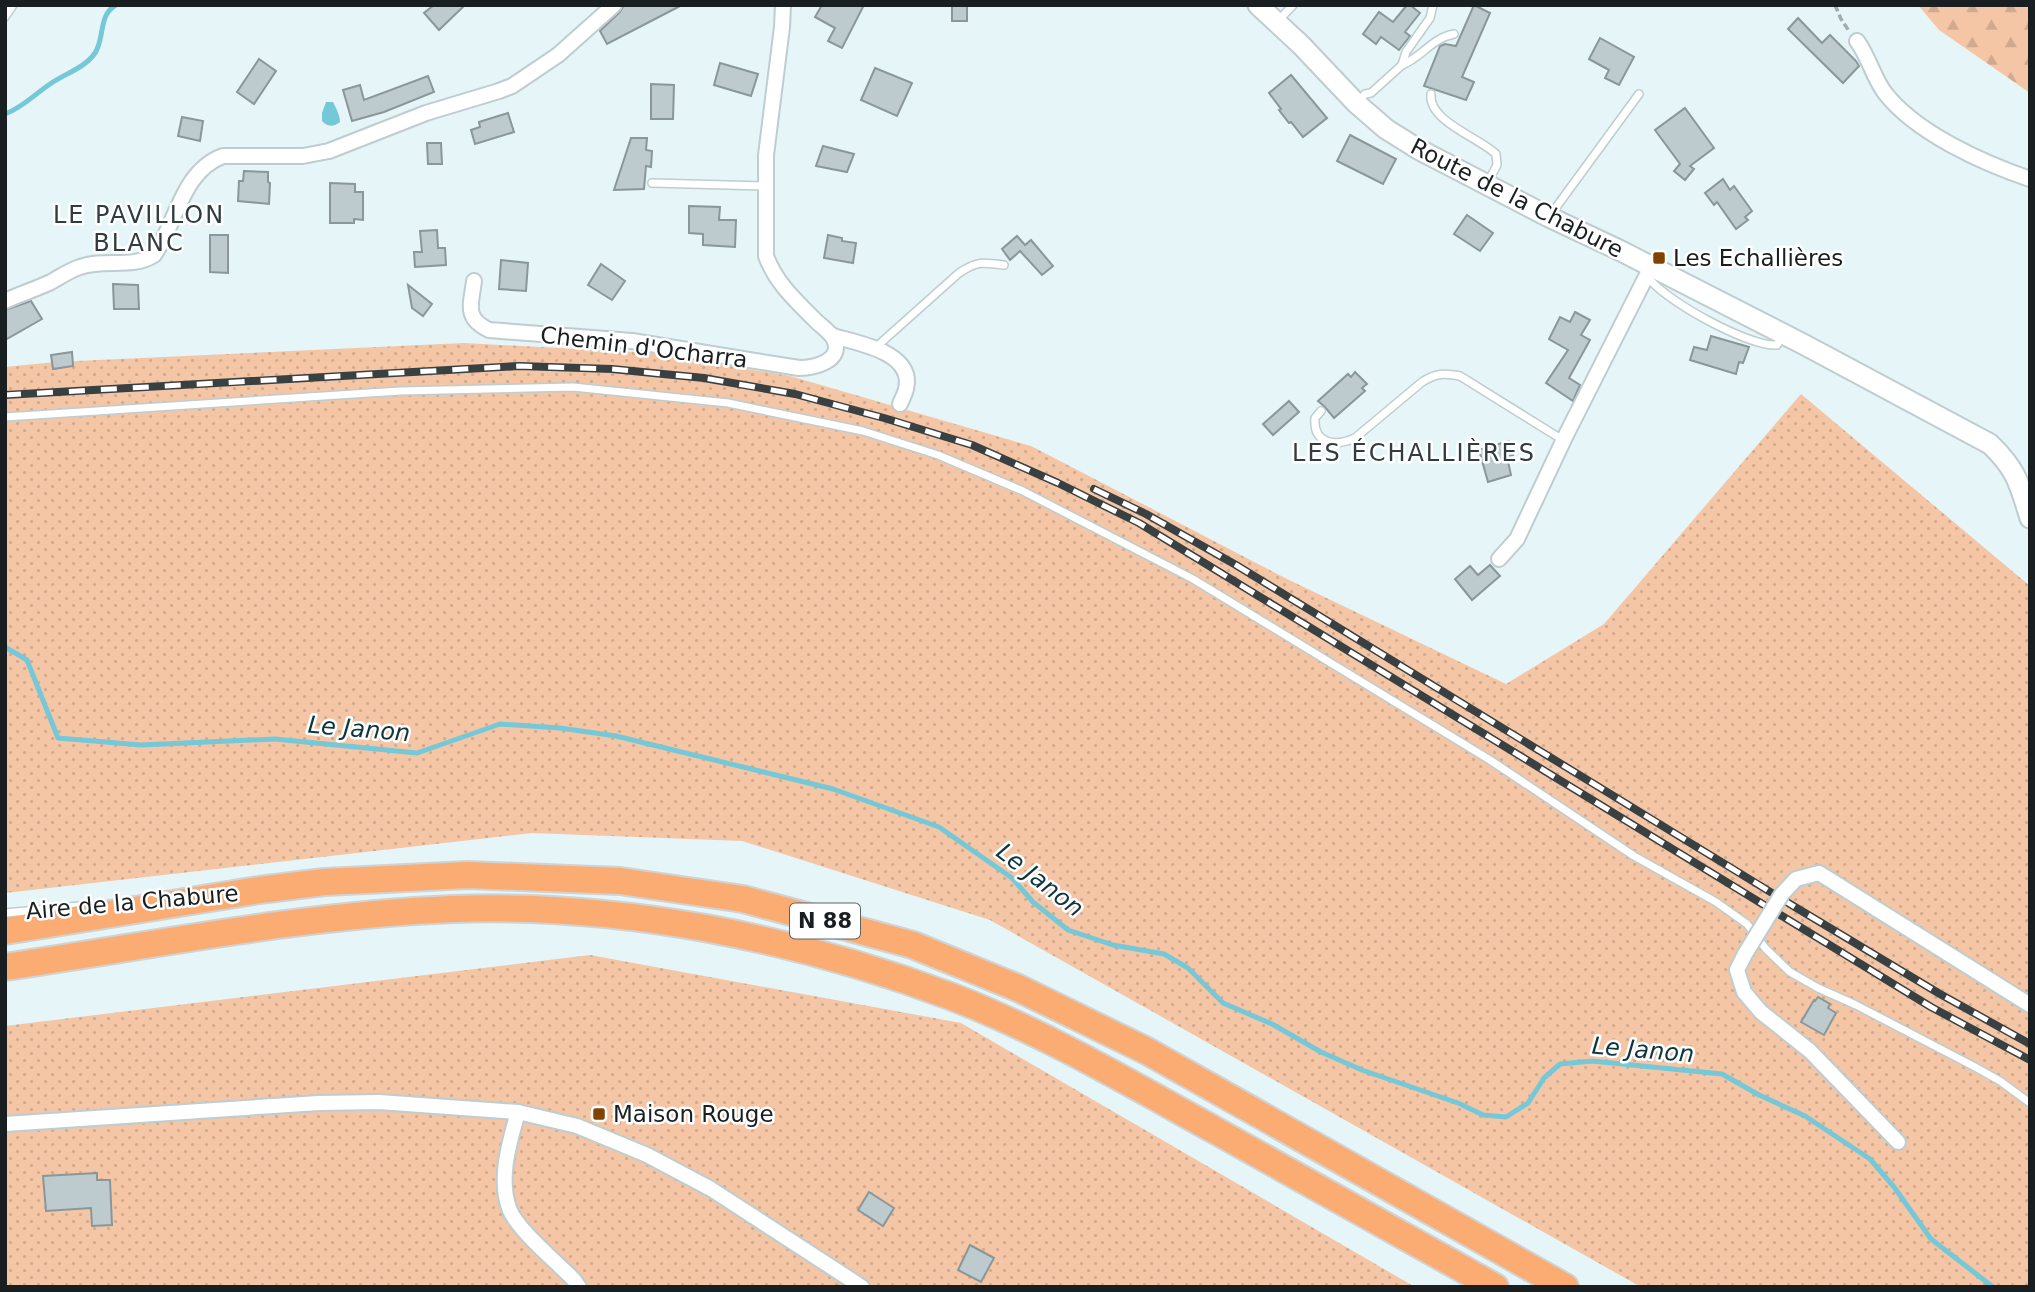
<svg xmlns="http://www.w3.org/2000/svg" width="2035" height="1292" font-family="'DejaVu Sans',sans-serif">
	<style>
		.grass { fill: url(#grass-dots) }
		.forest { fill: url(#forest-firs) }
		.water { fill: #75c8d8 }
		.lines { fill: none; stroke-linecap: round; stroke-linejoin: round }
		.stream { stroke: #75c8d8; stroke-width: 5 }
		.building { fill: #bdcbce; stroke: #899799; stroke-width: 2 }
		.lane-casing { stroke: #becdcf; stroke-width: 10 }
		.street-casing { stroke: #becdcf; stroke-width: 18 }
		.secondary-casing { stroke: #becdcf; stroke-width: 23 }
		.highway-casing { stroke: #d1d2d2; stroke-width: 30 }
		.path { stroke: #a0acae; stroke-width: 3.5; stroke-dasharray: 7 3.5; stroke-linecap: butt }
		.lane { stroke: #fff; stroke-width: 7 }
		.street { stroke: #fff; stroke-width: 14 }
		.secondary { stroke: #fff; stroke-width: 19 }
		.highway { stroke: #faac72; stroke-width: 26 }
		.rail-casing { stroke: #394042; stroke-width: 8 }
		.rail { stroke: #fff; stroke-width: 5; stroke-dasharray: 16; stroke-linecap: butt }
		.street-bridge-casing { stroke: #becdcf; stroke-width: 18; stroke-linecap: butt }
		.street-bridge { stroke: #fff; stroke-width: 14 }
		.poi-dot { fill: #814301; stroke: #fff; stroke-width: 2.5 }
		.labels { text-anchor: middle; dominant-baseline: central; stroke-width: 5; stroke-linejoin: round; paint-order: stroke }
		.shield { fill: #fff; stroke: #5e6263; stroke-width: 2 }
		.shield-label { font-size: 21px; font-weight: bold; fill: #191f20 }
		.street-label { font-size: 23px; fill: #191f20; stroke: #fff }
		.poi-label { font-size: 23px; fill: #191f20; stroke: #fff; text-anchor: start }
		.neighbourhood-label { font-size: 24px; letter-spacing: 2px; fill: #303c3e; stroke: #fff }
		.water-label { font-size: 24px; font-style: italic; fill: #0d363d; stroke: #fff }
	</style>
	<defs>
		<pattern id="grass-dots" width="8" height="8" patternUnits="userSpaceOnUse" patternTransform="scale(1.75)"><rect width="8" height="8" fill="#f4c6a5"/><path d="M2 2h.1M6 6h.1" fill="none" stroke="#d1aa8e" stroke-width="1.8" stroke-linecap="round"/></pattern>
		<pattern id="forest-firs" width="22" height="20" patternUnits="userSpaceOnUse" patternTransform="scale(1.75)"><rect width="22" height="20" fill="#f4c6a5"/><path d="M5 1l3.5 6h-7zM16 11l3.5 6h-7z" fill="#d1aa8e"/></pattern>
	</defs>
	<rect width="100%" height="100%" fill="#e6f5f8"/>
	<g class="grass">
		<polygon points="464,343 652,353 790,376 1031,446 1289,580 1506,684 1604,624 1801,394 2030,586 2030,1287 1641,1287 990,920 742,841 532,833 5,893 5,367 55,362"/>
		<polygon points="590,955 961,1023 1415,1287 5,1287 5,1026"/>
	</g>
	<polygon class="forest" points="1918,5 2030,5 2030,93 1939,30"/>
	<path class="water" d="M 326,102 L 333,102 C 336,108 340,115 340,122 C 334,127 327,127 322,121 L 322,113 Z"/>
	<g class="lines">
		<g class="stream">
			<path d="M 5,114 C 22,108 35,94 50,84 C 64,74 85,68 95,53 C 105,38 98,15 116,5"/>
			<polyline points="5,647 27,660 58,738 141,745 275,739 417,753 500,724 560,728 616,736 833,789 939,827 1012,878 1033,902 1068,930 1113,945 1164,954 1188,968 1223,1003 1272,1024 1321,1052 1362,1070 1458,1103 1483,1115 1506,1117 1528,1103 1544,1078 1560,1064 1592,1061 1722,1074 1759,1095 1805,1116 1870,1159 1894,1187 1931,1239 1993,1287"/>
		</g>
	</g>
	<g class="building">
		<polygon points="434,5 465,5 439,30 424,13"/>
		<polygon points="624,5 682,5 607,44 600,31 620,12"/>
		<polygon points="822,5 864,5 842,48 828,41 835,28 815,17"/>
		<rect x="952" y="5" width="15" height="16"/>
		<polygon points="1407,5 1410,5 1420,13 1405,32 1410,36 1399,50 1381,37 1376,44 1363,34 1379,12 1393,22"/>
		<polygon points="1474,5 1490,13 1462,77 1474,82 1466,100 1424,86 1440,46 1445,44 1456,46"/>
		<polygon points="1798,18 1822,43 1830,35 1856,61 1859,66 1843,83 1788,29"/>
		<polygon points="1600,38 1634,57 1619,85 1605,78 1609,70 1589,59"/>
		<polygon points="259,59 276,71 254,104 237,92"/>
		<polygon points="720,63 758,74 751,96 714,85"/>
		<polygon points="875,68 912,83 897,116 861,100"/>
		<polygon points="1291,75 1327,118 1303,137 1291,122 1289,123 1279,110 1281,109 1269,93"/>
		<polygon points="428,76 434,92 384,112 352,121 343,90 360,85 364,100"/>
		<polygon points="651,84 674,85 673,119 651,119"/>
		<polygon points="1685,108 1714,148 1690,166 1694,169 1685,180 1674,171 1680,164 1655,130"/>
		<polygon points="508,113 514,132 475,144 471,130 480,127 479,122"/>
		<polygon points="182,117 203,121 200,141 178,136"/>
		<polygon points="1350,135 1396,159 1383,184 1337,161"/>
		<polygon points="631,138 647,138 646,150 652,151 651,167 646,166 644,189 614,190"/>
		<polygon points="427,143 441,143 442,164 428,164"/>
		<polygon points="823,146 854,154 847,172 816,166"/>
		<polygon points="244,171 268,172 268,182 270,183 269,204 238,201 239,181 243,181"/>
		<polygon points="1723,179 1730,190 1734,186 1752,211 1745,217 1748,220 1736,229 1717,202 1714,205 1705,193"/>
		<polygon points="330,183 355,184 355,192 363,192 363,220 354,219 354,223 330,223"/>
		<polygon points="689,206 720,207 719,220 736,220 735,247 703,245 703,234 689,233"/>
		<polygon points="1467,215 1493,233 1480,251 1454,234"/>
		<polygon points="437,230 438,248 445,248 446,265 415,267 414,252 422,252 420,231"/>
		<polygon points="210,235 228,235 228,273 210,272"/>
		<polygon points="828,235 842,238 842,241 856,243 853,263 824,258"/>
		<polygon points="1017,236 1025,245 1031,240 1053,266 1042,275 1020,251 1010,260 1002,249"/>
		<polygon points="501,260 528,263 526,291 499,289"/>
		<polygon points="601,264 625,281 612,300 588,285"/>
		<polygon points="113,284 138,285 139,309 114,309"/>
		<polygon points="408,285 432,304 423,316 412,308"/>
		<polygon points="31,301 42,319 5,340 5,310"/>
		<polygon points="1575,312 1590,320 1581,335 1590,340 1569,378 1580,385 1573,401 1546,383 1568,350 1549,339 1560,317 1570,322"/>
		<polygon points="1711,336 1749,347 1743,363 1739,362 1736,374 1690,360 1694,347 1707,350"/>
		<polygon points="72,352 73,366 53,369 51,355"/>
		<polygon points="1355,372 1367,384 1362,388 1365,391 1334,418 1325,407 1318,401 1348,374 1351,377"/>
		<polygon points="1289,401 1299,412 1273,435 1263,424"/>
		<polygon points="1509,441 1513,455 1507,457 1511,475 1488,482 1479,450"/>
		<polygon points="1490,565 1500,576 1472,600 1455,579 1470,566 1478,575"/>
		<polygon points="1818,997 1830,1004 1828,1008 1836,1013 1824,1035 1801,1022 1814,1000 1815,1001"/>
		<polygon points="97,1173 97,1180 110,1180 112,1225 92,1226 91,1208 46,1211 43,1176"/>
		<polygon points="869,1192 894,1208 883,1226 858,1210"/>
		<polygon points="970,1245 994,1258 981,1282 958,1270"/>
	</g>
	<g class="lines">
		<g class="lane-casing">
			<g id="lane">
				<polyline points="5,17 13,5"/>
				<polyline points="1277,22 1293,5"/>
				<path d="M 1402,65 C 1422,57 1432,38 1454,34"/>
				<path d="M 1431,94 C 1428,121 1478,137 1496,154 L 1497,165 L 1487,184"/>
				<polyline points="1356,103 1365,94 1371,93 1402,65 1406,52 1430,18 1433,5"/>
				<polyline points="652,183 766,186"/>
				<polyline points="1549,217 1639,94"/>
				<path d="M 1647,276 C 1663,300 1749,347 1777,345 L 1782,337"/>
				<path d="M 875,348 L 959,273 C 977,261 983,262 1004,265"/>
				<path d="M 1321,411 L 1315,418 C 1313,444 1335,447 1355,438 L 1422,382 C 1436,373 1444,373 1460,376 L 1563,440"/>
				<polyline points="5,417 400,391 573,387 728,403 863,431 938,455 1023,491 1193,579 1490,760 1634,856 1716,902 1747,924 1766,949 1790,972 1818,988 1856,1005 1975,1067 2000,1081 2030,1103"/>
				<polyline points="5,913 90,905"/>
			</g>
		</g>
		<g class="street-casing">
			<g id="street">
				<path d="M 1857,41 C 1869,57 1873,77 1885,93 C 1916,133 1983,163 2030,179"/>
				<path d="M 474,281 C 471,305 464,318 489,330 L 632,341 L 799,368 C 814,368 844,361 834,339 C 830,332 821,326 815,320 C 795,300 776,283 766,256 L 766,155 L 782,27 L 783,5"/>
				<path d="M 5,301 C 20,294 36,289 51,282 C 60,277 70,270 80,267 C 104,258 132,269 154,255 C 177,222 182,171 223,156 L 303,156 L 329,151 L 426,113 L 499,91 L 512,86 L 558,55 L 614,5"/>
				<path d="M 833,336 C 857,343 915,352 906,389 C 905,394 902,399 900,404"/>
				<polyline points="1499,559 1517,539 1566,435 1651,267"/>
				<polyline points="1782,894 1796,879 1819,873 2030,1005"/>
				<polyline points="1745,954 1737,970 1744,992 1761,1012 1810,1051 1898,1142"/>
				<path d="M 518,1112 C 510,1141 498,1177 509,1208 C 516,1229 558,1263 574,1280 L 579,1287"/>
				<polyline points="5,1124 319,1103 379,1102 518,1112 577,1126 647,1155 711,1189 862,1287"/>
			</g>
		</g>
		<g class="secondary-casing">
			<path id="secondary" d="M 1258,5 L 1301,45 L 1356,103 L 1386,129 L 1418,149 L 1549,217 L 1619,250 L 1803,344 L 1990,444 C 2017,470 2019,483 2030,518"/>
		</g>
		<g class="highway-casing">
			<g id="highway">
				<polyline points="5,931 259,890 324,882 468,875 620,881 743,899 913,945 1018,988 1147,1051 1565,1287"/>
				<path d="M 5,967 C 154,945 303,915 453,909 C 622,903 792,937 950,996 C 1041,1031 1126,1081 1211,1128 C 1306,1181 1401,1234 1495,1287"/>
			</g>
		</g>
		<polyline class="path" points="1835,5 1841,19 1849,31"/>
		<use href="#lane" class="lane"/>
		<use href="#street" class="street"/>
		<use href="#secondary" class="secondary"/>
		<use href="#highway" class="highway"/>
		<g class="rail-casing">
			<g id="rail">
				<polyline points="5,395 519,366 612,369 704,378 795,394 884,418 972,445 1058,483 1139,523 1931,1007 2030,1060"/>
				<polyline points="1094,489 1146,514 1236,565 1795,907 1940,994 2030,1044"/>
			</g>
		</g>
		<use href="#rail" class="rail"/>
		<g class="street-bridge-casing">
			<polyline id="street-bridge" points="1745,954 1782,894"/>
		</g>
		<use href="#street-bridge" class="street-bridge"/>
	</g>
	<g class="poi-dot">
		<rect x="1652" y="251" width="14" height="14" rx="3.5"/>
		<rect x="592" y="1107" width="14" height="14" rx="3.5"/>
	</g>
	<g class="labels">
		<rect class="shield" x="790" y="903.5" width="70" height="35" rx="5"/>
		<g class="shield-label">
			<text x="825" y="921">N 88</text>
		</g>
		<g class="street-label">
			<text transform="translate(1517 198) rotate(27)">Route de la Chabure</text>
			<text transform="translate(644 347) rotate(7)">Chemin d'Ocharra</text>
			<text transform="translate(132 902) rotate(-5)">Aire de la Chabure</text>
		</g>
		<g class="poi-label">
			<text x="1673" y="258">Les Echallières</text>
			<text x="613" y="1114">Maison Rouge</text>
		</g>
		<g class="neighbourhood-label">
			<text x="139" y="215">LE PAVILLON<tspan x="139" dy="28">BLANC</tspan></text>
			<text x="1414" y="453">LES ÉCHALLIÈRES</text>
		</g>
		<g class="water-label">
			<text transform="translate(359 729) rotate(5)">Le Janon</text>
			<text transform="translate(1040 880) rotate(38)">Le Janon</text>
			<text transform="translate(1643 1050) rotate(5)">Le Janon</text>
		</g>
	</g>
	<rect width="2035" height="1292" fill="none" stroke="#191f20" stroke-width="14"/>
</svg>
